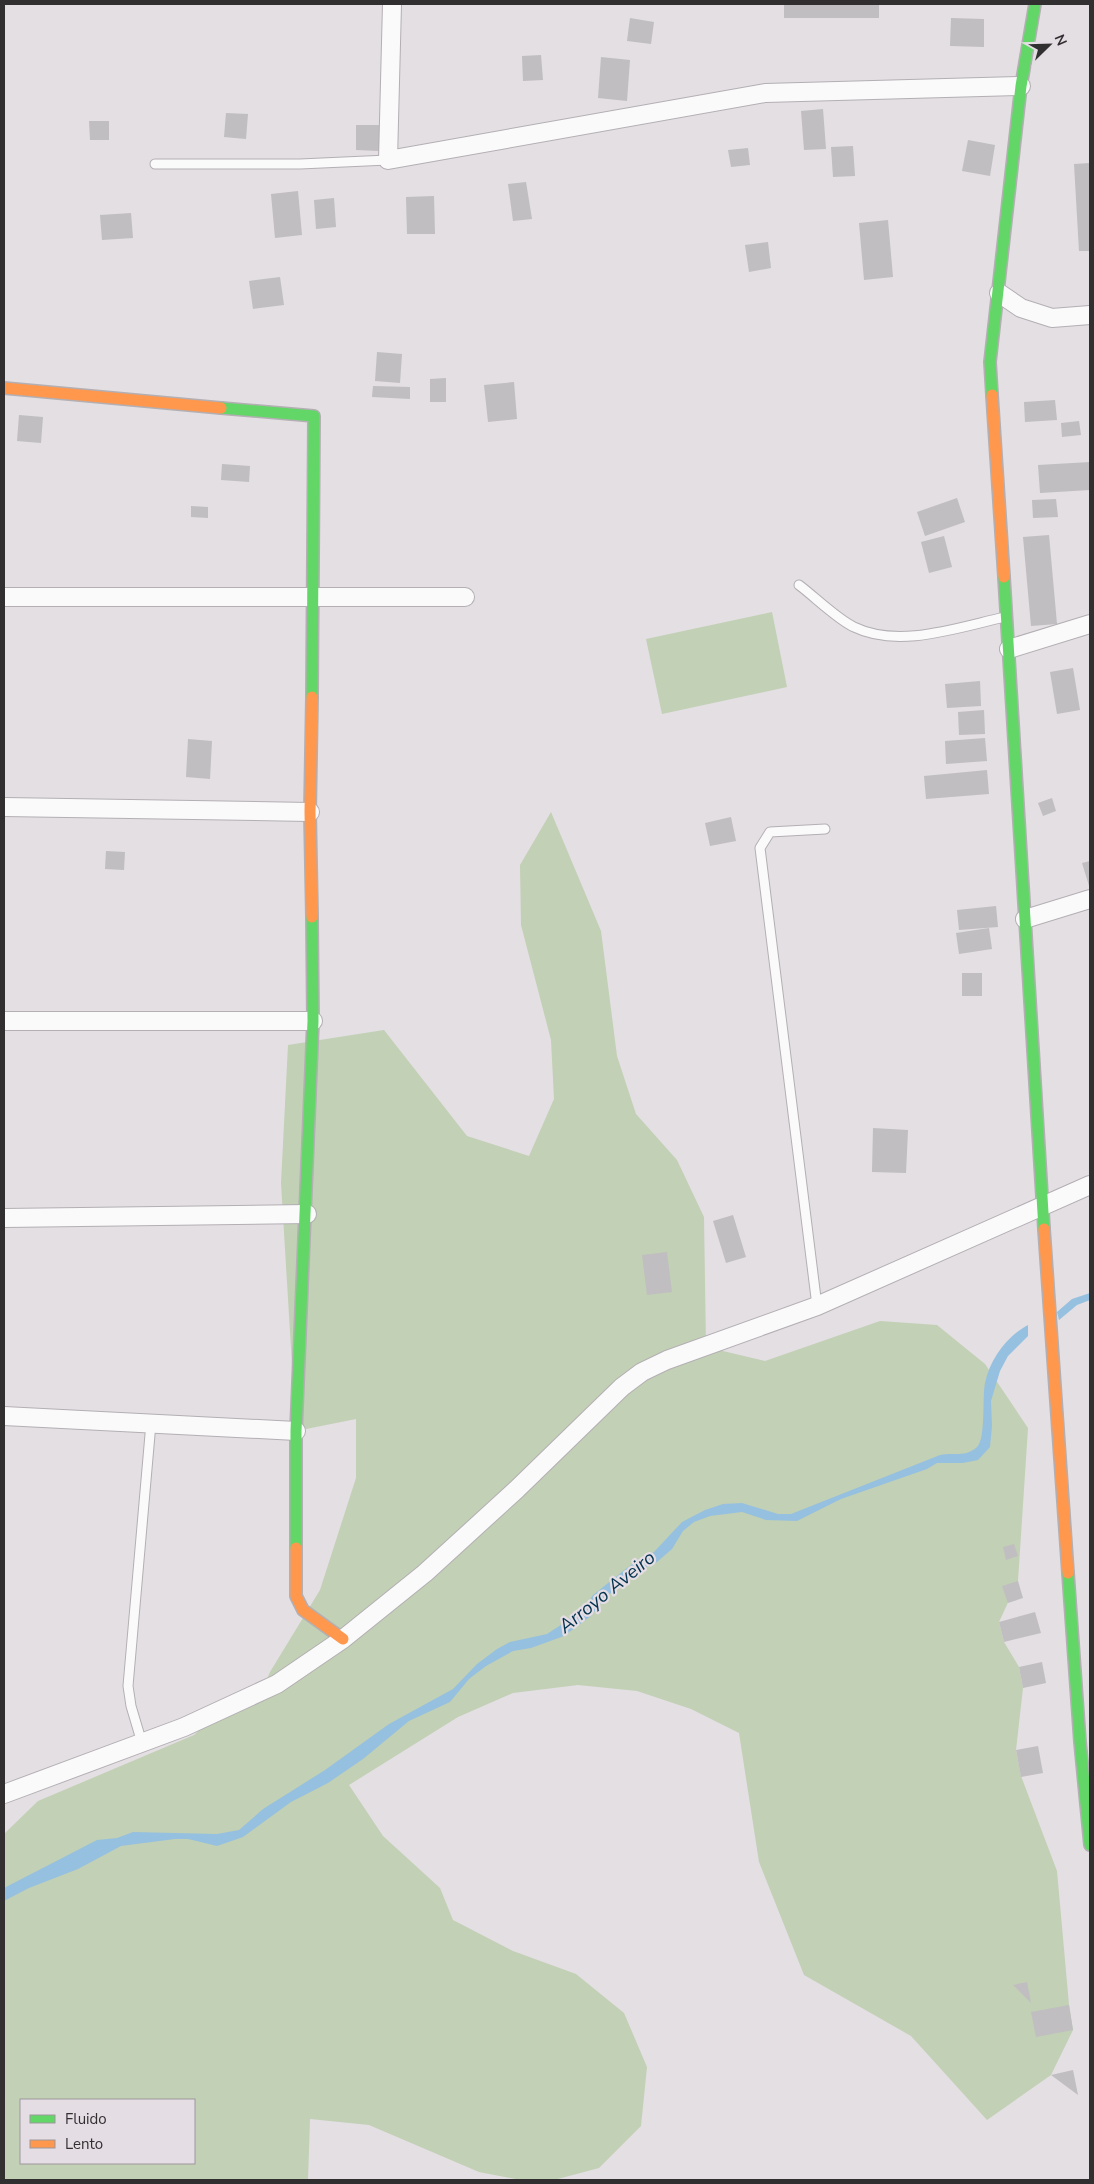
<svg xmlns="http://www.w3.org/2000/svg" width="1094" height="2184" font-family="'Nunito Sans',sans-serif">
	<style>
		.green { fill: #c2d0b5; fill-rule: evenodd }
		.water { fill: #96c0df }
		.building { fill: #c0bec1 }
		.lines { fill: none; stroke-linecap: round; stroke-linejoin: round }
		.lane-casing { stroke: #b3afb3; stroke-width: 11 }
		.street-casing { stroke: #b3afb3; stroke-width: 20 }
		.fast-casing { stroke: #b3afb3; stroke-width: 14 }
		.slow-casing { stroke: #b3afb3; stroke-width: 14 }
		.lane { stroke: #fbfafb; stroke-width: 9 }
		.street { stroke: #fbfafb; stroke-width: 18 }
		.fast { stroke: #63d668; stroke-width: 11 }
		.slow { stroke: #ff974d; stroke-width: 11 }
		.labels { text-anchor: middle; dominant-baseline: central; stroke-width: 4.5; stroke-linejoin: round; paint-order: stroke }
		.water-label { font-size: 19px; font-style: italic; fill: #00314d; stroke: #e5dde4 }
	</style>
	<rect width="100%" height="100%" fill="#e3dfe3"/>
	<g class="green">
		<polygon points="772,612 787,687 662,714 646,639"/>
		<path d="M 551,812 L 601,931 L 617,1056 L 636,1114 L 677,1160 L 704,1217 L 706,1347 L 765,1361 L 880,1321 L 937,1325 L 985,1364 L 1028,1428 L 1018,1581 L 999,1622 L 1004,1642 L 1019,1667 L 1023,1688 L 1016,1750 L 1021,1776 L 1057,1871 L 1069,2005 L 1073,2030 L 1051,2075 L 987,2120 L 911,2036 L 804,1975 L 759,1862 L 739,1733 L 691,1709 L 637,1691 L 578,1685 L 513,1693 L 458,1717 L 349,1785 L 383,1836 L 440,1888 L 453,1920 L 513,1951 L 576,1974 L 624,2013 L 647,2067 L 641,2126 L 599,2168 L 554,2180 L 521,2180 L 479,2172 L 369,2125 L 310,2119 L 308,2180 L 4,2180 L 4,1834 L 38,1801 L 194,1735 L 237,1695 L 265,1684 L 270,1672 L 320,1590 L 356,1478 L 356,1419 L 296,1431 L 281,1183 L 288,1045 L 384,1030 L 467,1136 L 529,1156 L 554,1099 L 551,1040 L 521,925 L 520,865 ZM 21,2100 L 194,2100 L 194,2163 L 21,2163 Z"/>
	</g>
	<g class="water">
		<polygon points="1090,1293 1090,1300 1077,1305 1059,1320 1057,1312 1072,1299"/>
		<path d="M 1028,1325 L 1028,1336 L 1008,1356 L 1000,1371 L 991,1401 L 992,1426 L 990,1447 L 978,1460 L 963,1463 L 937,1463 L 927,1469 L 841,1499 L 797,1521 L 766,1520 L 742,1512 L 710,1516 L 694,1522 L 683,1531 L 672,1549 L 657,1562 L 639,1570 L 606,1597 L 591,1616 L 564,1636 L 531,1648 L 513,1651 L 486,1666 L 469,1679 L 450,1702 L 409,1721 L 363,1759 L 328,1783 L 291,1802 L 243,1837 L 217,1846 L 188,1839 L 175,1839 L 121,1846 L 78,1869 L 29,1888 L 4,1901 L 4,1888 L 97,1840 L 117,1838 L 133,1832 L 217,1834 L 239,1830 L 263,1809 L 325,1770 L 389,1724 L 453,1689 L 477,1664 L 497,1649 L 510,1642 L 547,1634 L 570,1619 L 584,1608 L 593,1595 L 627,1568 L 638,1560 L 654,1552 L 682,1522 L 705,1510 L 723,1504 L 742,1503 L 778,1514 L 791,1514 L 940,1455 C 954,1452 965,1458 977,1447 C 986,1439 982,1397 985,1383 C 990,1359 1007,1336 1028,1325 Z"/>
	</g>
	<g class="building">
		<rect x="784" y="4" width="95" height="14"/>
		<polygon points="630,18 654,22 651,44 627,41"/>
		<polygon points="951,18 984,19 984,47 950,46"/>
		<polygon points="541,55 543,80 523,81 522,56"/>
		<polygon points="601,57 630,60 627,101 598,98"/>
		<polygon points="823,109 826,149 804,150 801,111"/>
		<polygon points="226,113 248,114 246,139 224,137"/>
		<polygon points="89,121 109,121 109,140 90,140"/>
		<polygon points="356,125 379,125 379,151 356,150"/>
		<polygon points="968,140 995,145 990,176 962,171"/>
		<polygon points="853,146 855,176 833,177 831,147"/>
		<polygon points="748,148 750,165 731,167 728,150"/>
		<polygon points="1090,163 1090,251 1079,251 1074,164"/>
		<polygon points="526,182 532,219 513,221 508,184"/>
		<polygon points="298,191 302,235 275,238 271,194"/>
		<polygon points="434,196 435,234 407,234 406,197"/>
		<polygon points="334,198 336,227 316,229 314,200"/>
		<polygon points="131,213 133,238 102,240 100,215"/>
		<polygon points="888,220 893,277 864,280 859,223"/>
		<polygon points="768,242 771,268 749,272 745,245"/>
		<polygon points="280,277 284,305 253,309 249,281"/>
		<polygon points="377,352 402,354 400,383 375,381"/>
		<polygon points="446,378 446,402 430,402 430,379"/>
		<polygon points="514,382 517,419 488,422 484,385"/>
		<polygon points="373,386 410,387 410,399 372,397"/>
		<polygon points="1055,400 1057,420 1025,422 1024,402"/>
		<polygon points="19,415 43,417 41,443 17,441"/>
		<polygon points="1079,421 1081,435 1062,437 1061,423"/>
		<polygon points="1090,462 1090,490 1040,493 1038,465"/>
		<polygon points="222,464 250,466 249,482 221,480"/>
		<polygon points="957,498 965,522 925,536 917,512"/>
		<polygon points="1056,499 1058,517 1033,518 1032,500"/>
		<polygon points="191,506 208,507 208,518 191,517"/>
		<polygon points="1049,535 1057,624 1031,626 1023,537"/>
		<polygon points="944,536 952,567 929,573 921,542"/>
		<polygon points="1073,668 1080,710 1057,714 1050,672"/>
		<polygon points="980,681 981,706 947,708 945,684"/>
		<polygon points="984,710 985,734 959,735 958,712"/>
		<polygon points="985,738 987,761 946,764 945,741"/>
		<polygon points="188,739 212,741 210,779 186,777"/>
		<polygon points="987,770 989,794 926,799 924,776"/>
		<polygon points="1052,798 1056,811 1043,816 1038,803"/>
		<polygon points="731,817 736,841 710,846 705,823"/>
		<polygon points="106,851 125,852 124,870 105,869"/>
		<polygon points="1090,861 1090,889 1082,863"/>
		<polygon points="996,906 998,927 959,930 957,910"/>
		<polygon points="989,928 992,949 959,954 956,933"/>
		<rect x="962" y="973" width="20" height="23"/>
		<polygon points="873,1128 908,1130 906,1173 872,1172"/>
		<polygon points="733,1215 746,1257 726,1263 713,1221"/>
		<polygon points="667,1252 672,1292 647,1295 642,1255"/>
		<polygon points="1014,1544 1018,1556 1006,1560 1003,1547"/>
		<polygon points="1018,1581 1023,1598 1008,1603 1002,1586"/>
		<polygon points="1035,1612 1041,1633 1004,1642 999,1622"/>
		<polygon points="1042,1662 1046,1683 1023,1688 1019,1667"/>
		<polygon points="1038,1746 1043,1773 1021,1777 1016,1750"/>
		<polygon points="1027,1982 1031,2003 1013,1985"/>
		<polygon points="1069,2005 1073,2030 1036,2037 1031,2012"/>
		<polygon points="1073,2070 1078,2095 1051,2075"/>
	</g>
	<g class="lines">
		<g class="lane-casing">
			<g id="lane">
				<polyline points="155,164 300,164 388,160"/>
				<path d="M 799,585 C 815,597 837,619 854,627 C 899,649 959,627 1005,617"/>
				<polyline points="817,1306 760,848 770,832 825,829"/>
				<polyline points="142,1743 131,1706 128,1686 151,1423"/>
			</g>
		</g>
		<g class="street-casing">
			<g id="street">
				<polyline points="392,4 388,160 765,93 1021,86"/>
				<polyline points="999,293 1021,308 1052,318 1090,315"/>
				<polyline points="4,597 465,597"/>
				<polyline points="1009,649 1090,624"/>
				<polyline points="4,807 310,812"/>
				<polyline points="1025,919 1090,899"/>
				<polyline points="4,1021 313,1021"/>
				<polyline points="4,1218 307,1214"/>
				<polyline points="4,1416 296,1431"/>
				<polyline points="4,1794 184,1727 277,1684 343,1639 425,1573 516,1490 622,1387 642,1372 667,1360 817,1306 1090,1185"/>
			</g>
		</g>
		<g class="fast-casing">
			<g id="fast">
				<polyline points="992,395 990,362 1021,86 1035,4"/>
				<polyline points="221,408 314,416 312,697"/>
				<polyline points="1004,577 1044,1229"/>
				<polyline points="296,1548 296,1431 313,1021 312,917"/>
				<polyline points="1068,1573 1080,1742 1090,1845"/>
			</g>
		</g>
		<g class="slow-casing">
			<g id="slow">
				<polyline points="4,388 221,408"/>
				<polyline points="992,395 1004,577"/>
				<polyline points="312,917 310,812 312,697"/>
				<polyline points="1044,1229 1068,1573"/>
				<polyline points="296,1548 296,1596 303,1610 343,1639"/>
			</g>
		</g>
		<use href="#lane" class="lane"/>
		<use href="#street" class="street"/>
		<use href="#fast" class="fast"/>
		<use href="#slow" class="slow"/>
	</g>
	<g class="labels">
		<g class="water-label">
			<text transform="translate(607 1592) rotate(-39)">Arroyo Aveiro</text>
		</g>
	</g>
	<rect width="1094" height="2184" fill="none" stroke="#322f31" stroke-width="10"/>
	<rect x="20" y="2099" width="175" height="65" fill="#e5dde4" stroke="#9d979c"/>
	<rect x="30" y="2115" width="25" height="8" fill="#63d668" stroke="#9d979c"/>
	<text x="65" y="2124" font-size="15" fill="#322f31">Fluido</text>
	<rect x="30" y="2140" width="25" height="8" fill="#ff974d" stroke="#9d979c"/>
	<text x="65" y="2149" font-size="15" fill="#322f31">Lento</text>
	<g transform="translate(1049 45) rotate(67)" stroke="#e5dde4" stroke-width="4" paint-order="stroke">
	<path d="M0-4L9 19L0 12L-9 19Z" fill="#322f31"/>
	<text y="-8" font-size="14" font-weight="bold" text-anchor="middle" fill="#322f31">N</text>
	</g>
</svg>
